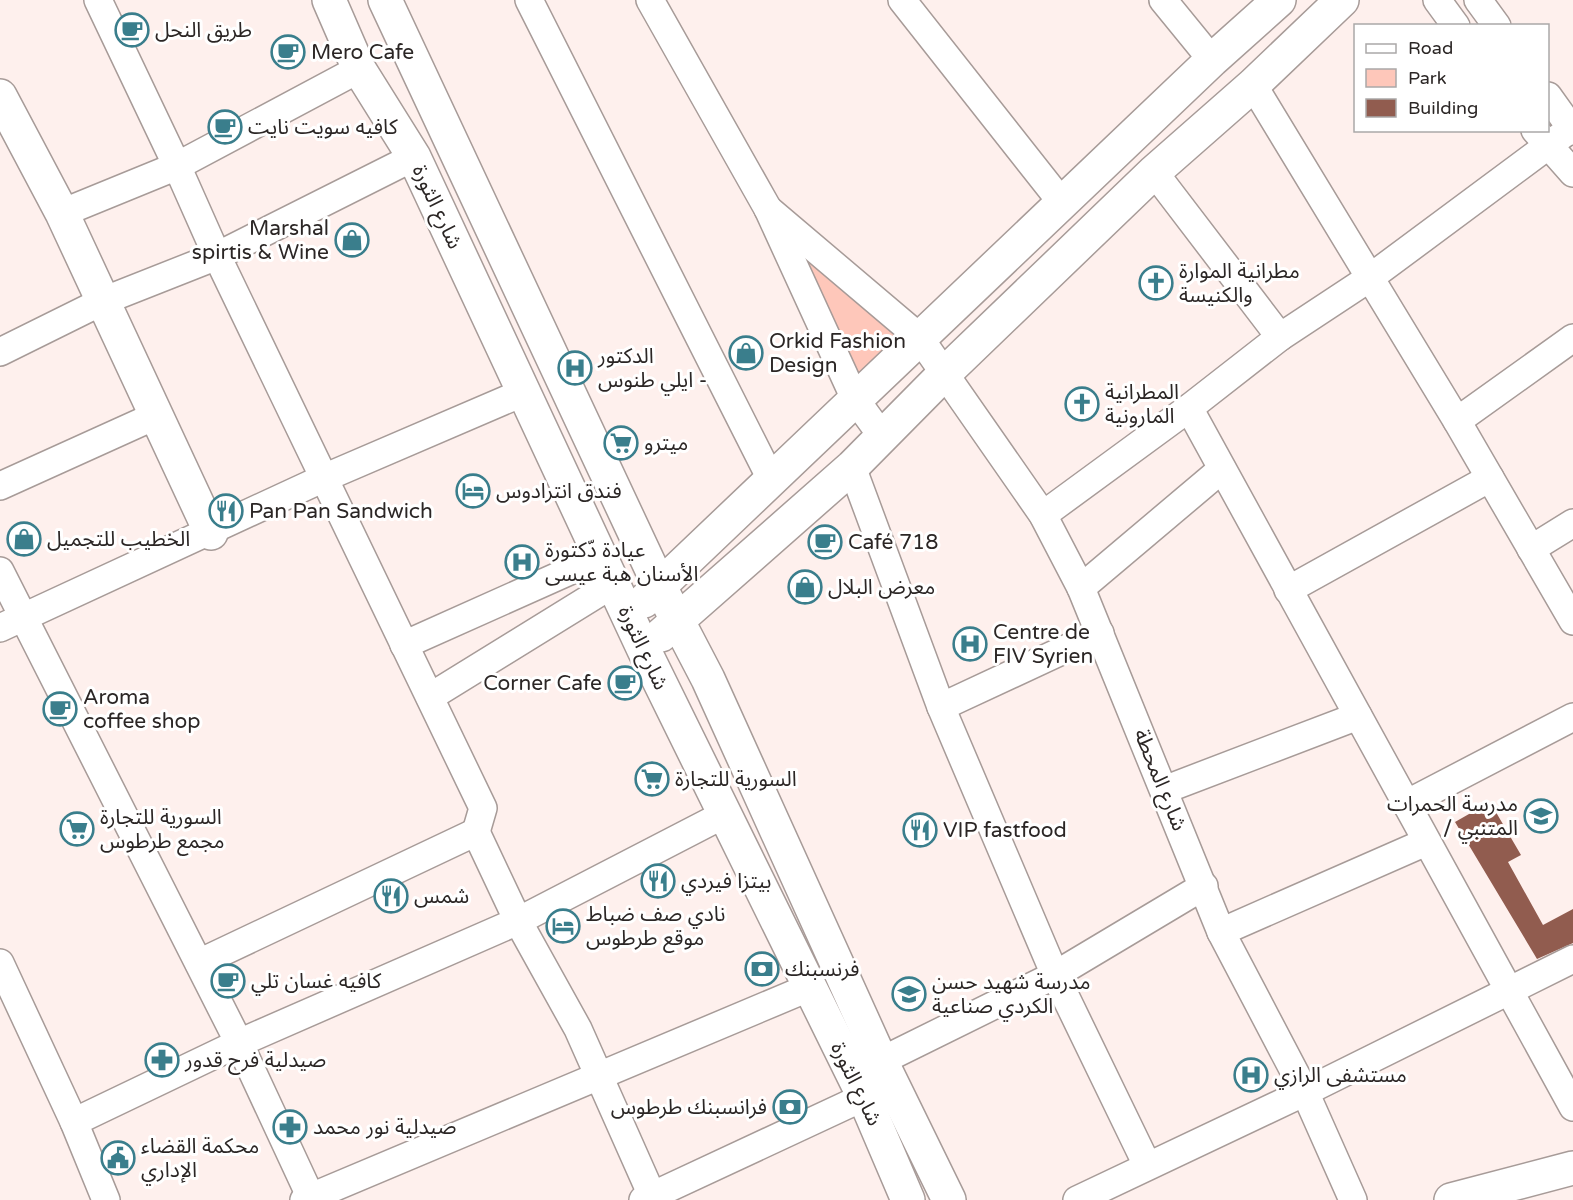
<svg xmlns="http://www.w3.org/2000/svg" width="1573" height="1200" font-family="'Varela Round','Noto Sans Arabic',sans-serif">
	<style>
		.green { fill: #fec7ba }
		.building { fill: #915c4f }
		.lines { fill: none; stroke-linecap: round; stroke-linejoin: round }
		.minor-casing { stroke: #a79b98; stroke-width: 30 }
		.major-casing { stroke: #a79b98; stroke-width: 36 }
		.minor { stroke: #fff; stroke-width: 27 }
		.major { stroke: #fff; stroke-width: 33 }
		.labels { text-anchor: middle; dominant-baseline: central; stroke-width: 6; stroke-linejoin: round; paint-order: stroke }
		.poi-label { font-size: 21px; fill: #2b2625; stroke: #fff; text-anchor: start }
		.street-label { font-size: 21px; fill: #2b2625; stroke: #fff }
	</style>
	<rect width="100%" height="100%" fill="#fef0ed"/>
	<polygon class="green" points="786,231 905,331 855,380"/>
	<polygon class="building" points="1490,802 1521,855 1508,862 1543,925 1573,909 1573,943 1537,959 1455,822"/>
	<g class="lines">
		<g class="minor-casing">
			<g id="minor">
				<polyline points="98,0 177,166 217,256 483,808 476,832"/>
				<polyline points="529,0 771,479"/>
				<polyline points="650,0 768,209 855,399 882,436"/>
				<polyline points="902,0 1063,204"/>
				<polyline points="1163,0 1212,60"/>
				<polyline points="1437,0 1456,26"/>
				<polyline points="1478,0 1497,26"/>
				<polyline points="1253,85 1457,421 1573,621"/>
				<polyline points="1548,96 1573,131"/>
				<polyline points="1535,130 1573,173"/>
				<polyline points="1154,172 1280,337"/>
				<polyline points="768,209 919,337 1043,515 1081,588 1221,932 1305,1092 1353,1200"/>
				<polyline points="62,213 177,166 359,69"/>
				<polyline points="0,352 103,301 217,256 414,157"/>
				<polyline points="1189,408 1573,1107"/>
				<polyline points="1457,421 1573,338"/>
				<polyline points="852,467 941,707 1055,975 1147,1165"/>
				<polyline points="0,486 157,415"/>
				<polyline points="1043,515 1189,408 1280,337 1371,277 1573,127"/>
				<polyline points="1531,549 1573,523"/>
				<polyline points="0,571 239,1043 312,1200"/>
				<polyline points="1081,588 1222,469"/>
				<polyline points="1288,590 1490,478"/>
				<polyline points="0,628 324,478 522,393"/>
				<polyline points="404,645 601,557"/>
				<polyline points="430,697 613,584"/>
				<polyline points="941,707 1100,633"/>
				<polyline points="1164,790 1358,716"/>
				<polyline points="1406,804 1573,717"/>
				<polyline points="1221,932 1426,842"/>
				<polyline points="0,963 74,1122 106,1200"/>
				<polyline points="199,963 476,832 518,921 578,1029 654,1200"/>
				<polyline points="881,1061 1055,975 1204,886"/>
				<polyline points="74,1122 239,1043 518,921 723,815"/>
				<polyline points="304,1200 808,988"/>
				<polyline points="643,1200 864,1097"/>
				<polyline points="1077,1200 1305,1092 1573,959"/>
			</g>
		</g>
		<g class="major-casing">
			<g id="major">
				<polyline points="329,0 359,69 414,157 644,650 864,1097 908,1200"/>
				<polyline points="385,0 660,587 708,679 881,1061 949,1200"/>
				<polyline points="0,96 62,213 211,533"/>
				<polyline points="644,601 1212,60 1279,0"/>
				<polyline points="661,635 852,467 944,374 1154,172 1253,85 1342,0"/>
				<polyline points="1451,1200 1573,1168"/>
			</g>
		</g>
		<use href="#minor" class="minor"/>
		<use href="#major" class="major"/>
	</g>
	<defs>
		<g id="cafe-ring" transform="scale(1.725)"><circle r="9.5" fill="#fff" stroke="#3a7e8c" stroke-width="1.5"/><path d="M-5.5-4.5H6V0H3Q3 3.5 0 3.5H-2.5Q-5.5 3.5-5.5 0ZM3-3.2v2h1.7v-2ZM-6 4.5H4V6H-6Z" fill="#3a7e8c"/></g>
		<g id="shop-ring" transform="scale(1.725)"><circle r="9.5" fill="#fff" stroke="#3a7e8c" stroke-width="1.5"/><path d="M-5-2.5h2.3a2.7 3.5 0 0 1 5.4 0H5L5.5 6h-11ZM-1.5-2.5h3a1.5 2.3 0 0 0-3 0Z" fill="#3a7e8c"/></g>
		<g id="church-ring" transform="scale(1.725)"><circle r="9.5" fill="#fff" stroke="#3a7e8c" stroke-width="1.5"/><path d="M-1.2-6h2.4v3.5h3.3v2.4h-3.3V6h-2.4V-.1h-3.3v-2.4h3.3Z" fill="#3a7e8c"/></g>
		<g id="hospital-ring" transform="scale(1.725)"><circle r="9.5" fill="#fff" stroke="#3a7e8c" stroke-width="1.5"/><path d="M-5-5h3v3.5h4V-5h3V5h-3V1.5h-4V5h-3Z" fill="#3a7e8c"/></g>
		<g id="supermarket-ring" transform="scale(1.725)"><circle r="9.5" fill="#fff" stroke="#3a7e8c" stroke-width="1.5"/><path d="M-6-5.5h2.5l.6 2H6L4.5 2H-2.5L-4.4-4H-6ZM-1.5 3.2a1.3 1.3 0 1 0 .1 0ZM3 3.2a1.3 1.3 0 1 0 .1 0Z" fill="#3a7e8c"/></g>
		<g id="hotel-ring" transform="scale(1.725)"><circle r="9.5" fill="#fff" stroke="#3a7e8c" stroke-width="1.5"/><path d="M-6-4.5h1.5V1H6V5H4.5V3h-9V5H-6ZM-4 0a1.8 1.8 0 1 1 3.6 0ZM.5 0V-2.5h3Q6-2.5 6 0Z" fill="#3a7e8c"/></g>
		<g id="restaurant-ring" transform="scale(1.725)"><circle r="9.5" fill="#fff" stroke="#3a7e8c" stroke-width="1.5"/><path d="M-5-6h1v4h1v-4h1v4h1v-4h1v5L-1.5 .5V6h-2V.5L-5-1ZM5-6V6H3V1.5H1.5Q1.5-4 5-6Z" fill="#3a7e8c"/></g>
		<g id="school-ring" transform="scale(1.725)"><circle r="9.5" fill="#fff" stroke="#3a7e8c" stroke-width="1.5"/><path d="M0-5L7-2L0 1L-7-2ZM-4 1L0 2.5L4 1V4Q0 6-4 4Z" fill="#3a7e8c"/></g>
		<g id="bank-ring" transform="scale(1.725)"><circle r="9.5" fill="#fff" stroke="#3a7e8c" stroke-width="1.5"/><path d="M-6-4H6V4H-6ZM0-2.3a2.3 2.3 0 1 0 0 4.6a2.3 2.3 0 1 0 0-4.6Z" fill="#3a7e8c"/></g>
		<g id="pharmacy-ring" transform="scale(1.725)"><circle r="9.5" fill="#fff" stroke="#3a7e8c" stroke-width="1.5"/><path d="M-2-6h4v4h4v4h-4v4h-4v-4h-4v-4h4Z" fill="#3a7e8c"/></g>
		<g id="civic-ring" transform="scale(1.725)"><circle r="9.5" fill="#fff" stroke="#3a7e8c" stroke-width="1.5"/><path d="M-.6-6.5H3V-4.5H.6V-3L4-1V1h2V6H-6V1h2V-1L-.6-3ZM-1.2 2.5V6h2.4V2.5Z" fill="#3a7e8c"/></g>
	</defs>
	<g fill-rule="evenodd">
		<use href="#cafe-ring" x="132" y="30"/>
		<use href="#cafe-ring" x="288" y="52"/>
		<use href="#cafe-ring" x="225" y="127"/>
		<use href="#shop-ring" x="352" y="240"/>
		<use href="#church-ring" x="1156" y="283"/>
		<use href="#shop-ring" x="746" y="353"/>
		<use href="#hospital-ring" x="575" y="368"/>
		<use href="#church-ring" x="1082" y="404"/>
		<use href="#supermarket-ring" x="621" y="443"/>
		<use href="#hotel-ring" x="473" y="491"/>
		<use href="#restaurant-ring" x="226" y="511"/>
		<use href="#shop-ring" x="24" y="539"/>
		<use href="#cafe-ring" x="825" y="542"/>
		<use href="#hospital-ring" x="522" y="562"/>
		<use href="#shop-ring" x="805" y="587"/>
		<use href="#hospital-ring" x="970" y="644"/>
		<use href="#cafe-ring" x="625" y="683"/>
		<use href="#cafe-ring" x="60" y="709"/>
		<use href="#supermarket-ring" x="652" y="779"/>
		<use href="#school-ring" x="1541" y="816"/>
		<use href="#supermarket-ring" x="77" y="829"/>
		<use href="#restaurant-ring" x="920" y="830"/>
		<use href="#restaurant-ring" x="658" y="881"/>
		<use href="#restaurant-ring" x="391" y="896"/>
		<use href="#hotel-ring" x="563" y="926"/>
		<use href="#bank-ring" x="762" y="969"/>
		<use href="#cafe-ring" x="228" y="981"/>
		<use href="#school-ring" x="909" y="994"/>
		<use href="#pharmacy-ring" x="162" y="1060"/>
		<use href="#hospital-ring" x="1251" y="1075"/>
		<use href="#bank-ring" x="790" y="1107"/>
		<use href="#pharmacy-ring" x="290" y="1127"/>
		<use href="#civic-ring" x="118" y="1158"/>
	</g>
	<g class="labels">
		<g class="poi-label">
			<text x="155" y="30">طريق النحل</text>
			<text x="311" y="52">Mero Cafe</text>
			<text x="248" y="127">كافيه سويت نايت</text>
			<text x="329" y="228" text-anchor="end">Marshal<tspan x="329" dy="24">spirtis &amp; Wine</tspan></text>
			<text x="1179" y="271">مطرانية الموارة<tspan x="1179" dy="24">والكنيسة</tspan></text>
			<text x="769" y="341">Orkid Fashion<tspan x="769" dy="24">Design</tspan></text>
			<text x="598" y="356">الدكتور<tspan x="598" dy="24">ايلي طنوس -</tspan></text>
			<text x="1105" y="392">المطرانية<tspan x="1105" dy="24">المارونية</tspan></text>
			<text x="644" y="443">ميترو</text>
			<text x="496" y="491">فندق انترادوس</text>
			<text x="249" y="511">Pan Pan Sandwich</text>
			<text x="47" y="539">الخطيب للتجميل</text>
			<text x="848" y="542">Café 718</text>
			<text x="545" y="550">عيادة دّكتورة<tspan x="545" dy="24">الأسنان هبة عيسى</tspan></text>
			<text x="828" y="587">معرض البلال</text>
			<text x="993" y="632">Centre de<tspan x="993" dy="24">FIV Syrien</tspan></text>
			<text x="602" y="683" text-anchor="end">Corner Cafe</text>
			<text x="83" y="697">Aroma<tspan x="83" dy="24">coffee shop</tspan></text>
			<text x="675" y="779">السورية للتجارة</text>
			<text x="1518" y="804" text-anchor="end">مدرسة الحمرات<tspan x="1518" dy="24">/ المتنبي</tspan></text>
			<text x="100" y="817">السورية للتجارة<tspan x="100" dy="24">مجمع طرطوس</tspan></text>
			<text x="943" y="830">VIP fastfood</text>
			<text x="681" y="881">بيتزا فيردي</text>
			<text x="414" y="896">شمس</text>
			<text x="586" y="914">نادي صف ضباط<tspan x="586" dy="24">موقع طرطوس</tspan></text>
			<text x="785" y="969">فرنسبنك</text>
			<text x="251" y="981">كافيه غسان تلي</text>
			<text x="932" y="982">مدرسة شهيد حسن<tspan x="932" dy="24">الكردي صناعية</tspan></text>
			<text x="185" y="1060">صيدلية فرح قدور</text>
			<text x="1274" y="1075">مستشفى الرازي</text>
			<text x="767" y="1107" text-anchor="end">فرانسبنك طرطوس</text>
			<text x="313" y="1127">صيدلية نور محمد</text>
			<text x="141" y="1146">محكمة القضاء<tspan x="141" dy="24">الإداري</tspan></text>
		</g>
		<g class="street-label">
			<text transform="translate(437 207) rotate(65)">شارع الثورة</text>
			<text transform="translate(643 648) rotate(65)">شارع الثورة</text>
			<text transform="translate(1160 780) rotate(68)">شارع المحطة</text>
			<text transform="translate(856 1084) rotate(64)">شارع الثورة</text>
		</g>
	</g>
	<rect x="1354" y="24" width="195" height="108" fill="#ffffff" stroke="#aaa8a8" stroke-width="1.5"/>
	<rect x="1366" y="44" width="30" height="9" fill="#ffffff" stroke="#aaa8a8" stroke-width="1.5"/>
	<text x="1408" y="54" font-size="18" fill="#2b2625">Road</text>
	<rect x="1366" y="69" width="30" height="18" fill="#fec7ba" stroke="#aaa8a8" stroke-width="1.5"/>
	<text x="1408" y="84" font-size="18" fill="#2b2625">Park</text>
	<rect x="1366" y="99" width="30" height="18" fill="#915c4f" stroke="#aaa8a8" stroke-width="1.5"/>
	<text x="1408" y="114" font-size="18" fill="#2b2625">Building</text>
</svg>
